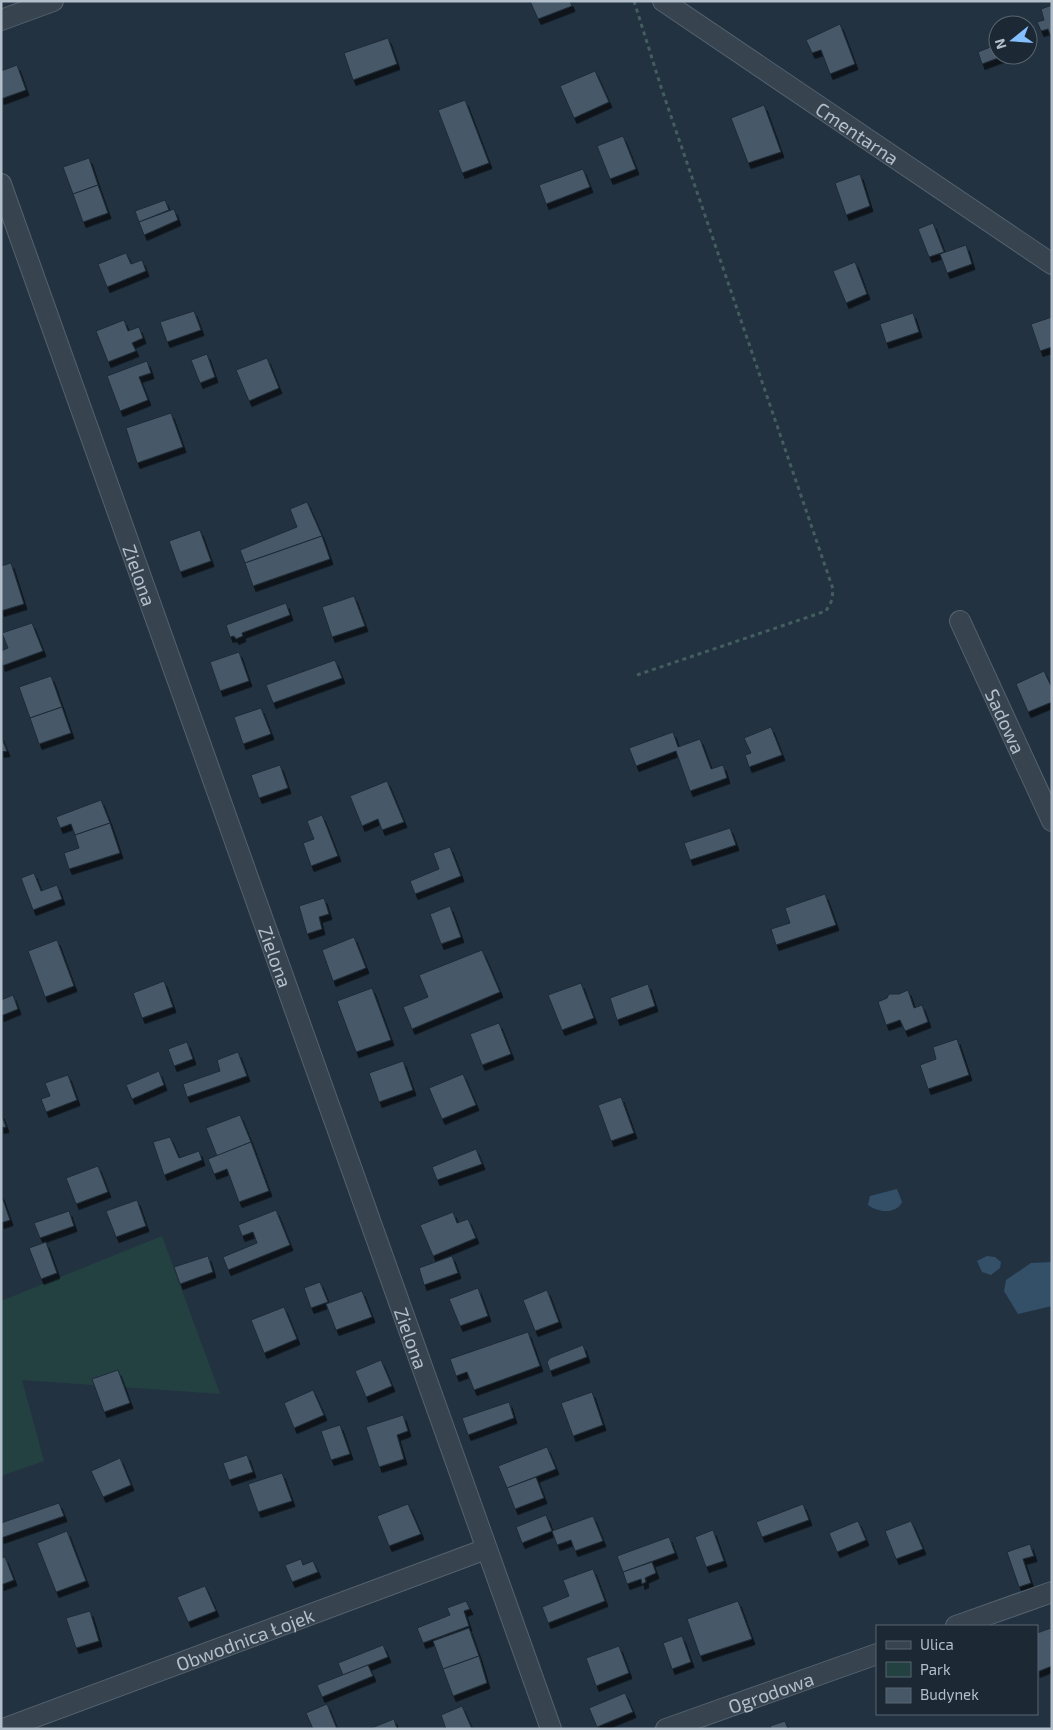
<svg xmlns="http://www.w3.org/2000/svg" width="1053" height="1730" font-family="'Exo 2',sans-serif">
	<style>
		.green { fill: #244142 }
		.water { fill: #345069 }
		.building { fill: #465867; stroke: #1e2b37; filter: url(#shadow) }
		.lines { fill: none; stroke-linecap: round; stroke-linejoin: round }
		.street-casing { stroke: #55626e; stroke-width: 22 }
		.path { stroke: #435e5e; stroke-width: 3; stroke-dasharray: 4 4; stroke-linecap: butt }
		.street { stroke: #374450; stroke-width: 20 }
		.labels { text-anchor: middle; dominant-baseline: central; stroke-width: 4; stroke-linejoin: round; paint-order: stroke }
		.street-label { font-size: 19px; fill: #b3bfcb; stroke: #1c2935 }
	</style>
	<defs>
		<filter id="shadow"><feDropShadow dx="3" dy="5.5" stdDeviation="0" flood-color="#0009"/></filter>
	</defs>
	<rect width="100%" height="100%" fill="#223241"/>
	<polygon class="green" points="162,1236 220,1394 22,1380 44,1461 1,1476 1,1301"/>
	<g class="water">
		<path d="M 897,1189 L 902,1202 C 896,1215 877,1212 868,1205 L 870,1196 Z"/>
		<polygon points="987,1256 995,1257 1001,1262 1000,1268 991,1275 982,1272 977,1261"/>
		<polygon points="1052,1262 1052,1306 1018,1314 1004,1291 1006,1280 1031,1263"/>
	</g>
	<g class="building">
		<polygon points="530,1 570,1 572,6 538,19"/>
		<polygon points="1052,5 1052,37 1051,37 1048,29 1041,31 1037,22 1044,20 1041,9"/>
		<polygon points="840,24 855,64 830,74 821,50 812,53 806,40"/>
		<polygon points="388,38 397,64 353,80 344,53"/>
		<polygon points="998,44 998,55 1006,55 982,64 978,52"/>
		<polygon points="17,65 26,90 1,99 1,71"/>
		<polygon points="595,71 609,102 574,118 560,86"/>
		<polygon points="465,100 489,163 462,173 438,110"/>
		<polygon points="764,105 781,152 748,163 731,118"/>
		<polygon points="623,136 636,169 610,179 597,146"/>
		<polygon points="89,158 98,185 73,194 63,167"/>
		<polygon points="583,169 590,187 546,204 539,185"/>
		<polygon points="860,174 870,206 846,215 835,183"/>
		<polygon points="98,185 108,213 83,222 73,194"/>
		<polygon points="165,200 169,210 139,222 135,211"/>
		<polygon points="174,209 178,220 144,235 139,222"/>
		<polygon points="933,223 944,252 929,257 918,229"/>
		<polygon points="966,245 972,264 947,273 940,254"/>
		<polygon points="126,253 131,264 142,260 146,271 107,287 98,264"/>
		<polygon points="855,262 867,294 846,303 833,271"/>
		<polygon points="194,311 201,330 167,342 160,322"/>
		<polygon points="913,313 919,332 886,343 880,324"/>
		<polygon points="1052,317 1052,347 1040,351 1031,324"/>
		<polygon points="124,320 128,331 139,327 143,338 132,343 136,351 108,362 96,331"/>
		<polygon points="207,354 215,377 200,383 191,360"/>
		<polygon points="267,358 279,388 249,401 236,370"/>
		<polygon points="147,361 151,373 139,377 148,400 120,411 107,376"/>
		<polygon points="171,413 183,447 137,463 126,428"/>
		<polygon points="307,502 322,536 245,563 240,550 297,527 290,509"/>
		<polygon points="200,530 211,561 180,572 169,541"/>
		<polygon points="322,536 330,559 253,586 245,563"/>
		<polygon points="11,563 24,604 1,611 1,566"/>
		<polygon points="354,596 365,626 332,637 322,607"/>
		<polygon points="286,603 290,615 242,633 243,636 236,639 234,636 230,637 226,625"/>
		<polygon points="32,623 43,651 2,666 1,651 8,648 2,633"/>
		<polygon points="239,652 249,681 220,691 210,662"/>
		<polygon points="335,660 342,678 273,703 266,685"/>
		<polygon points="1044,671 1052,688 1052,702 1028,712 1016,684"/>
		<polygon points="51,676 62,707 30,718 19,687"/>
		<polygon points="62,707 71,733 39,744 30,718"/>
		<polygon points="261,708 271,734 243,744 234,717"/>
		<polygon points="771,727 782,755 749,767 745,755 751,753 744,738"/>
		<polygon points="673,732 678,747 700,739 711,769 723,765 727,778 690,791 676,751 636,766 629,748"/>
		<polygon points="1,736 7,751 1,752"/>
		<polygon points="280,765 288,788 259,798 251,775"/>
		<polygon points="387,781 404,822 382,830 378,819 362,826 350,796"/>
		<polygon points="101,800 110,823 75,835 71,824 60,828 56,817"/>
		<polygon points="322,815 338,856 311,866 303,843 314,839 307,821"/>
		<polygon points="110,823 120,853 69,869 64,853 79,848 75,835"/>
		<polygon points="730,828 736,845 690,860 684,843"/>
		<polygon points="450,847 461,876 415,894 410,881 439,869 433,853"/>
		<polygon points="34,873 41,891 57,885 62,899 33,910 21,878"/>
		<polygon points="825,894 836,925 776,945 771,929 790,923 785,908"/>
		<polygon points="324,898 329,914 319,917 322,929 307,934 299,906"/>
		<polygon points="450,906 461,937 441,944 430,914"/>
		<polygon points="354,937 366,968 333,981 322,950"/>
		<polygon points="57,940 74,986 45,997 28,951"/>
		<polygon points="482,950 500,992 412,1029 403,1007 428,997 419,975"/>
		<polygon points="164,981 173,1007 142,1018 133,993"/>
		<polygon points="581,983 594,1018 562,1030 548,995"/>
		<polygon points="648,984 655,1006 617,1020 610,998"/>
		<polygon points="372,988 391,1040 356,1052 337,1001"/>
		<polygon points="908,990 914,1008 922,1005 928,1022 905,1031 900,1020 886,1025 878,1002 887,998 889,994 899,994"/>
		<polygon points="13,995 18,1009 1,1016 1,1000"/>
		<polygon points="499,1023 511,1054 482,1065 470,1034"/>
		<polygon points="957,1039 969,1075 928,1089 920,1065 936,1059 933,1047"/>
		<polygon points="187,1042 193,1059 174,1066 168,1049"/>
		<polygon points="238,1052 247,1076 187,1097 183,1084 220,1071 217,1060"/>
		<polygon points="403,1061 413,1090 379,1102 369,1073"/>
		<polygon points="159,1071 164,1085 132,1099 126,1085"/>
		<polygon points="463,1074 476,1105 442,1119 429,1088"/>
		<polygon points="68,1075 77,1100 46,1112 41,1099 50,1096 45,1083"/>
		<polygon points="621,1097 634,1133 611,1141 598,1105"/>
		<polygon points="1,1113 6,1127 1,1128"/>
		<polygon points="240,1115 251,1142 217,1156 206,1128"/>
		<polygon points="170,1137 179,1158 199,1151 202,1160 164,1175 153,1142"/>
		<polygon points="251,1142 269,1191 239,1202 227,1169 214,1174 208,1159"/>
		<polygon points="476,1149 482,1164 437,1180 432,1167"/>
		<polygon points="98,1166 108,1192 76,1204 66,1178"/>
		<polygon points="1,1194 10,1220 1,1223"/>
		<polygon points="137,1200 146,1226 116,1237 106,1211"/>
		<polygon points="276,1210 290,1245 228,1270 223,1257 257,1243 253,1232 242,1236 238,1225"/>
		<polygon points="69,1211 74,1226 40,1238 34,1223"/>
		<polygon points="453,1212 457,1223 468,1219 476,1238 433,1256 420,1225"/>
		<polygon points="46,1242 57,1273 41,1279 29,1248"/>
		<polygon points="208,1256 213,1272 180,1284 174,1267"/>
		<polygon points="452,1256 458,1273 424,1285 419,1268"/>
		<polygon points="320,1282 328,1302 311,1308 304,1288"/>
		<polygon points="478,1288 488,1316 460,1326 449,1299"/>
		<polygon points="547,1290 559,1322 535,1331 523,1300"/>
		<polygon points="362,1291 372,1317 336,1330 326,1304"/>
		<polygon points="284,1307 297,1339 264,1353 251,1320"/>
		<polygon points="528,1332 540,1366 474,1390 467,1372 456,1376 450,1359"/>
		<polygon points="583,1345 587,1357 550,1371 547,1362 550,1358"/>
		<polygon points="381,1360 392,1386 366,1397 355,1371"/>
		<polygon points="118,1370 130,1403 104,1412 92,1379"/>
		<polygon points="313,1390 324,1415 294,1428 284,1403"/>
		<polygon points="592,1392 603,1425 573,1436 561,1403"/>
		<polygon points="509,1402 514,1418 468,1435 462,1418"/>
		<polygon points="403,1415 408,1431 397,1435 404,1459 379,1467 366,1427"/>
		<polygon points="340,1425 350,1454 331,1460 321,1431"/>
		<polygon points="547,1447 556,1469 507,1488 498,1466"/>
		<polygon points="247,1455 253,1472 229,1480 223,1463"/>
		<polygon points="120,1458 131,1485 103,1497 91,1471"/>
		<polygon points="282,1473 292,1501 258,1512 248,1484"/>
		<polygon points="536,1477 544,1498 515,1509 507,1488"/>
		<polygon points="59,1503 64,1516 1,1538 1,1523"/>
		<polygon points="408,1504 421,1534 389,1546 377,1516"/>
		<polygon points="803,1504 809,1520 762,1537 756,1522"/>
		<polygon points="546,1515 552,1531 522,1543 516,1527"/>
		<polygon points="593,1516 603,1541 575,1551 571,1540 557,1545 552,1531"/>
		<polygon points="858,1521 866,1540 837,1552 829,1533"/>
		<polygon points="911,1521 923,1549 896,1559 885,1531"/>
		<polygon points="713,1530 724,1561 706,1567 695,1537"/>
		<polygon points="67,1531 86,1581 56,1592 37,1543"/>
		<polygon points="669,1537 675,1553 623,1572 617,1556"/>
		<polygon points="1030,1544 1034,1556 1023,1559 1031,1583 1019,1587 1007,1552"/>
		<polygon points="5,1557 14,1580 1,1585 1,1558"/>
		<polygon points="301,1559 303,1565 313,1561 318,1572 292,1582 285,1565"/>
		<polygon points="652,1562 656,1573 645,1578 646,1582 642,1584 641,1579 627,1584 623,1572"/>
		<polygon points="593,1569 605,1601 548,1623 542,1607 569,1596 563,1580"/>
		<polygon points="205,1586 216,1611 188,1622 177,1597"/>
		<polygon points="466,1601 470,1609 464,1611 469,1626 423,1643 417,1628 450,1615 447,1608"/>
		<polygon points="738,1601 752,1639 700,1656 687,1619"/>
		<polygon points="90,1611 99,1641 76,1648 66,1618"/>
		<polygon points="469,1628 479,1656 443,1669 433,1641"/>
		<polygon points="1051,1628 1052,1666 1037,1672 1037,1633"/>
		<polygon points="682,1636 691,1662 672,1669 663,1643"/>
		<polygon points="383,1645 388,1657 343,1675 338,1663"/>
		<polygon points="619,1646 629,1673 596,1686 586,1658"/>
		<polygon points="479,1656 487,1683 453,1696 443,1669"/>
		<polygon points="368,1665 373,1676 322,1697 317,1685"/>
		<polygon points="625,1693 633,1712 597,1727 589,1708"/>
		<polygon points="327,1704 337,1729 313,1729 306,1713"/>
		<polygon points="462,1706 472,1729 446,1729 441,1715"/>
		<polygon points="394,1719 397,1729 369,1729"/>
		<polygon points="785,1721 788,1729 771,1729 770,1726"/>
	</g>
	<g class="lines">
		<g class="street-casing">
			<g id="street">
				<path id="s1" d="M 663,1 L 1052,264"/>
				<polyline points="1,20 53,1"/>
				<path id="s2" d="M 1,184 L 551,1729"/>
				<path id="s3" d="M 960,621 L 1052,821"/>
				<polyline points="956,1626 1052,1592"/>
				<path id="s4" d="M 3,1729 L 486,1549"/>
				<path id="s5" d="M 666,1729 L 877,1654"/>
			</g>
		</g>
		<polyline class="path" points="634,1 661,87 833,589 832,600 826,611 637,675"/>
		<use href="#street" class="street"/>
	</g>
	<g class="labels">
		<g class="street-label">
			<text stroke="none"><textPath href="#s1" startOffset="235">Cmentarna</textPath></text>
			<text stroke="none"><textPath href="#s2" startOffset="415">Zielona</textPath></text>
			<text stroke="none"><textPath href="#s3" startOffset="110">Sadowa</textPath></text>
			<text stroke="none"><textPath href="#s2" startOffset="820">Zielona</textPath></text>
			<text stroke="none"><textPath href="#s2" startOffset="1225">Zielona</textPath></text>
			<text stroke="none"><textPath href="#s4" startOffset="258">Obwodnica Łojek</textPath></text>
			<text stroke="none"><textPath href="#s5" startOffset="111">Ogrodowa</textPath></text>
		</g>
	</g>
	<rect width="1053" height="1730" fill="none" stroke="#b3bfcb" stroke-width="5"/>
	<rect x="876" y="1625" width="162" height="90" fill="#1c2935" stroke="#586571"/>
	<rect x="886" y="1641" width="25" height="8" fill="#374450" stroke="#586571"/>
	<text x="920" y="1650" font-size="15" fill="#b3bfcb">Ulica</text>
	<rect x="886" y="1662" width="25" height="15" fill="#244142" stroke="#586571"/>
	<text x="920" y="1675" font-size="15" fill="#b3bfcb">Park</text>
	<rect x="886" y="1688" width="25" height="15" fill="#465867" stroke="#586571"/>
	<text x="920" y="1700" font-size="15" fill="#b3bfcb">Budynek</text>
	<g transform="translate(1013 40) rotate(253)"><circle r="24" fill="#1c2935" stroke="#586571"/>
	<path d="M0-4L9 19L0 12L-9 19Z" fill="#84c0ff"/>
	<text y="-8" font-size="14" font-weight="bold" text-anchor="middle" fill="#b3bfcb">N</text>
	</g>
</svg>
